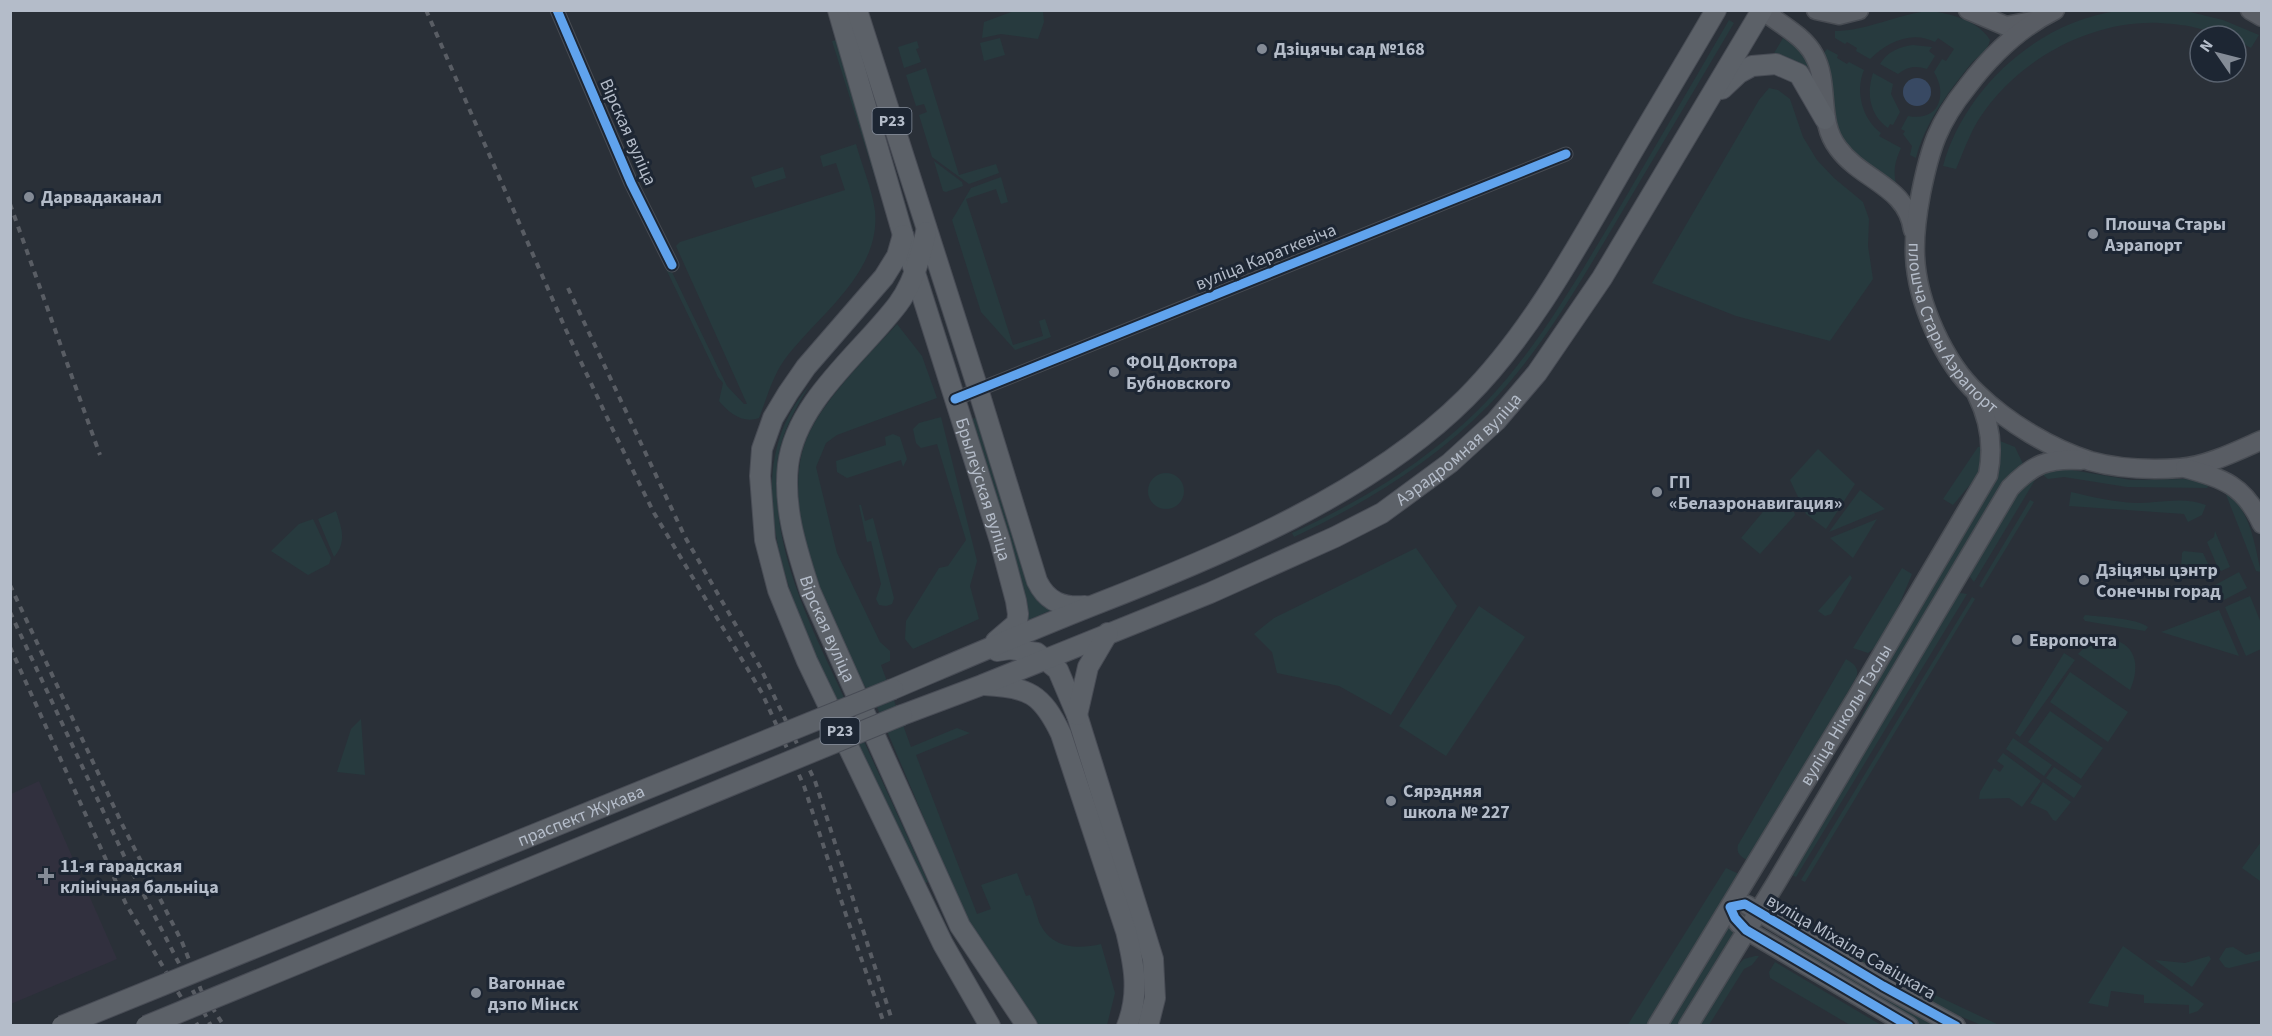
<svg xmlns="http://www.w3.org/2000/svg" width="2272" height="1036" font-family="'Source Sans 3',sans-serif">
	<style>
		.medical { fill: #31303e }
		.green { fill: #273a3e }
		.water { fill: #384963 }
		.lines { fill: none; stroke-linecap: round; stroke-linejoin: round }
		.street-casing { stroke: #484c53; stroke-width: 15 }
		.secondary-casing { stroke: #484c53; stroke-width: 21 }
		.primary-casing { stroke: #484c55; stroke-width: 22 }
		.street { stroke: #5a5e66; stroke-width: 12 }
		.secondary { stroke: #595d64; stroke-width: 18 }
		.primary { stroke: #5c6168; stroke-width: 20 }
		.rail { stroke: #595d64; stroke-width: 4; stroke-dasharray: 6 6; stroke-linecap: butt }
		.primary-bridge-casing { stroke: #484c55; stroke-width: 22; stroke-linecap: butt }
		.primary-bridge { stroke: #5c6168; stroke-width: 20 }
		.cycleway-casing { stroke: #1d2633; stroke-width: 13 }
		.cycleway { stroke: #60a3ed; stroke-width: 9 }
		.poi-dot { fill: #848b96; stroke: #1d2633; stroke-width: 2 }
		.labels { text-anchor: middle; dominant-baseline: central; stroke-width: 6; stroke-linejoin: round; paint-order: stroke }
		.shield { fill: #1d2633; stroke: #878f9c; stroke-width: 1.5 }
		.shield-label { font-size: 16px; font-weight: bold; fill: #b4bcc9 }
		.poi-label { font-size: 18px; font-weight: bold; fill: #b4bcc9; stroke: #1d2633; text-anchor: start }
		.street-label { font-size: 18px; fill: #b4bcc9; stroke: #1d2633 }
	</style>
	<rect width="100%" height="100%" fill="#2a3038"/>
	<polygon class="medical" points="39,781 117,959 11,1004 11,794"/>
	<g class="green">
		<path d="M 2182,10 L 2223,20 L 2259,35 L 2251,48 L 2236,40 L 2236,36 C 2223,36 2213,31 2201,29 C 2187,25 2174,24 2160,23 C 2090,20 2017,60 1979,119 C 1969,135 1963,153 1956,169 L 1943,166 C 1964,89 2038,21 2118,11 C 2139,8 2161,10 2182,10 Z"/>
		<polygon points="1014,11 1043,11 1044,22 1038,39 1001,34 982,38 984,22"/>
		<path d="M 1929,11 C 1950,13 1979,21 1990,40 C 1988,52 1977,56 1970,65 C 1947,94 1925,123 1916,158 L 1910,155 L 1912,146 L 1903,134 L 1905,131 L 1901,129 L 1908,116 C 1939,122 1948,95 1934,72 L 1942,59 L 1946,61 L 1954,49 L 1938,38 L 1935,42 C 1912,30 1887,42 1870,59 L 1856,51 L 1857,48 L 1847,42 L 1845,44 L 1835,38 L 1835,31 C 1867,31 1897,14 1929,11 Z"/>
		<path d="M 1729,20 L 1734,23 C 1695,89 1655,156 1616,222 C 1578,286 1540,352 1489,405 C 1433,462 1366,503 1294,537 L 1292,533 C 1364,500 1431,459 1486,402 C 1539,346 1578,277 1617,212 C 1654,148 1692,84 1729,20 Z"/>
		<polygon points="1000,38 1005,55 984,61 980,43"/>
		<polygon points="1783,38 1804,53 1809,70 1789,58 1773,55"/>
		<polygon points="837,40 889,201 883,203 832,41"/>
		<polygon points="917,41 919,48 916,49 921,62 904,68 898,47"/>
		<path d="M 1913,45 L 1932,47 L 1929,51 L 1935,56 L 1927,69 C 1915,65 1907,67 1898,74 L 1880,64 C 1888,51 1899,47 1913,45 Z"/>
		<path d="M 1827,49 L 1838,55 L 1837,58 L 1847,64 L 1849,62 L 1864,70 C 1855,91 1862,119 1881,133 L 1879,136 L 1901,148 C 1895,161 1893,170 1896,184 L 1856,158 L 1838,135 L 1823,54 Z"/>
		<polygon points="926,68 959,175 996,164 999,173 969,184 932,157 919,115 927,112 924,104 916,106 906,75"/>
		<path d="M 1873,73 L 1893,84 L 1891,94 L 1900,112 L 1893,125 L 1890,124 L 1888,128 C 1870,115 1866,94 1873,73 Z"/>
		<polygon points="1769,88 1778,90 1790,99 1803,137 1817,160 1834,178 1863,202 1869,219 1868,246 1873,279 1830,341 1736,316 1652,283 1759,100"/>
		<path d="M 856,144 C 862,166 872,188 875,211 C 881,273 818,315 785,359 C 772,377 767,398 759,418 C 743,424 729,413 719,401 L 723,383 L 718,377 L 666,269 L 670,268 L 727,386 L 744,404 L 747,404 L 676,246 L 680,242 L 845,190 L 836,163 L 823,167 L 820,156 Z"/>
		<polygon points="934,161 962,182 963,186 946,192 943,191"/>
		<polygon points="783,167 786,178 755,188 751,177"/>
		<polygon points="1001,177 1008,202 1001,204 996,189 966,199 1013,345 1043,336 1039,321 1045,319 1051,337 1015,350 981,312 952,220 971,188"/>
		<path d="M 897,324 L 922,356 L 937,398 L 837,435 L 826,443 L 816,467 L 837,553 L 880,642 L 890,651 L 890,661 L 881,665 L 911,747 L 957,728 L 970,733 L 916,755 L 977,914 L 991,909 L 981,885 L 1017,873 L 1026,896 L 1030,895 C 1034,903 1036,913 1039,922 C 1051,948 1076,950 1101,944 L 1115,993 L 1107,1025 L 1038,1025 L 966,918 L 874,700 C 833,641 779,514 805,443 C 820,402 868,356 897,324 Z"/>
		<path d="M 809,386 C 793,412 778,440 777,470 C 772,556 814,632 849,708 C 875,766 902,824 928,882 L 925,883 C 910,851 893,821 877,790 C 860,760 848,727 833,695 C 792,604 732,475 809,386 Z"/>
		<polygon points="941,417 977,561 970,586 979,619 913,649 905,639 906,621 939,568 948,566 966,540 937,444 921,448 916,443 913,429 919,423"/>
		<polygon points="976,418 996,484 1030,578 1058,607 1020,624 971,419"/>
		<polygon points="893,434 900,437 907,459 903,467 901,460 847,478 837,472 836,461 886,445 885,437"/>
		<polygon points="1995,439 2015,447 2023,464 2008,476 1862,723 1859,722"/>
		<polygon points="1985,446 1979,474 1953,505 1943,499 1978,447"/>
		<polygon points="1818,449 1855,484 1826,529 1806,514 1790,480"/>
		<polygon points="2060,468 2131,480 2185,479 2211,483 2207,488 2127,487 2064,477 2048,479 2042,474 2043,472"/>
		<circle cx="1166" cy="491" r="18"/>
		<polygon points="2035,480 1974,582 1970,577 1971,568 2023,484"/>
		<polygon points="1860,490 1885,509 1829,532"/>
		<path d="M 2071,492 C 2092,497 2114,502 2136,503 C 2159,503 2184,496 2206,505 L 2202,515 L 2188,522 L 2184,514 L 2069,506 Z"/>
		<path d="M 2225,492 C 2251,510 2254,543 2261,572 L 2256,571 Z"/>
		<polygon points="2030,500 2034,502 1982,588 1979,586"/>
		<polygon points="859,505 861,505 865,521 873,518 894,598 892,604 886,606 879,605 876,599 881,584 871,541 867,542"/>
		<polygon points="1767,507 1780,512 1794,512 1795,515 1760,554 1741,538"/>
		<path d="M 336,511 C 342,529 347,542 334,557 L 318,519 Z"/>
		<polygon points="313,519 331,558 329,564 308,575 271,551 299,524"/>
		<polygon points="1877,519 1853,558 1830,538"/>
		<polygon points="2215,531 2230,567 2221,571 2218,568 2207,542 2214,537"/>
		<polygon points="1416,548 1457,606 1391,715 1339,686 1277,673 1272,652 1254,634 1274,618"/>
		<polygon points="2184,551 2203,553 2210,568 2209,570 2181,568 2182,553"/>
		<path d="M 1902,568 L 1912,574 C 1904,593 1885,644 1868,653 L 1853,648 Z"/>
		<polygon points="2239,572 2247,588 2224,600 2220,598 2215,585"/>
		<polygon points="1850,575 1852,578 1831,614 1825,616 1818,611"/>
		<polygon points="1960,593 1967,594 1796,877 1788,873 1956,595"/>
		<polygon points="2250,596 2261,623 2261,649 2246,656 2225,607"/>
		<polygon points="1972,597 1975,599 1805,882 1801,880"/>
		<polygon points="1479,606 1525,637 1446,756 1399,726"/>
		<polygon points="2219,610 2239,656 2161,632"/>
		<path d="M 2085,615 C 2100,617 2137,618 2148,627 L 2145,631 L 2085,621 L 2083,618 Z"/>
		<path d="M 2106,638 C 2136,642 2141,665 2130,690 L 2078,654 L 2090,642 Z"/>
		<polygon points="2064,653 2075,660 2020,737 2015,733"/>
		<path d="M 1846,659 C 1854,664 1860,668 1856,678 L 1748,861 C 1741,856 1736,854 1738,845 Z"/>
		<polygon points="2070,672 2128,712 2108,742 2050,702"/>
		<polygon points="2050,711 2103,748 2081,779 2028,742"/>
		<polygon points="361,719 365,775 337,772 351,729"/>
		<polygon points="2013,738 2052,765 2044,776 2006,749"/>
		<polygon points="2003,753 2041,781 2022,807 2009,798 1979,799 1980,792 1994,768 2000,772 2004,766 1997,761"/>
		<polygon points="2054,767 2082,786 2074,798 2046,778"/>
		<polygon points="2043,782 2071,802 2056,821 2053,820 2047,811 2030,803"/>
		<polygon points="2261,842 2262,881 2260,881 2242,868"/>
		<polygon points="1726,868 1739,874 1647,1025 1627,1026"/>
		<polygon points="1802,919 1918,987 1999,1025 1981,1025 1948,1011 1801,926 1799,922"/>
		<polygon points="1727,925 1732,925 1734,932 1677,1025 1666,1026"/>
		<polygon points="1788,939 1915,1014 1937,1025 1916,1025 1784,946"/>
		<polygon points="2123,946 2204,1004 2198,1011 2189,1014 2189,1005 2144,1003 2144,995 2111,991 2108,1007 2088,1003"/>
		<polygon points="2233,947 2246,955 2261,951 2261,960 2229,968 2225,967 2219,959 2226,948"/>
		<polygon points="1755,956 1759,956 1752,965 1744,969 1709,1025 1699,1025 1736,967 1744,959"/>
		<polygon points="2209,956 2211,959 2192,987 2155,960 2185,963"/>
		<polygon points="1775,962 1881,1025 1850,1025 1770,978 1769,972"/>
	</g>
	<circle class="water" cx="1917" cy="92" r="14"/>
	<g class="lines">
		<g class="street-casing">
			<g id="street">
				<polyline points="557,10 631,183 672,265"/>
				<polyline points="955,399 1566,154"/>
			</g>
		</g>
		<g class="secondary-casing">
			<g id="secondary">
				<path d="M 1762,10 C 1780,24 1804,36 1814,55 C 1830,84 1817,121 1838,148 C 1862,181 1907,186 1913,230"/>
				<polyline points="1816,10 1839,15 1859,10"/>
				<polyline points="1968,10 2006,26 2032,21"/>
				<path id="s1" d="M 2055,10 C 2019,28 1991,55 1967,87 C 1938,123 1930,148 1921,193 C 1917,214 1914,235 1915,256 C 1917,302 1944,363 1978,394 C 2008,423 2050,448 2090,461 C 2119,469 2151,470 2180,468 C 2207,466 2237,451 2262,440"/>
				<polyline points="2250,10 2262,17"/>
				<path d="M 2185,468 C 2224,479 2244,485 2262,524"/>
				<polyline points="1747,905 1883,986 1956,1026"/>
				<polyline points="1738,923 1746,930 1909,1026"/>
				<path id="s2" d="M 1657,1026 L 1857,697 L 1988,475 C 1994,446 1990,421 1977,395"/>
				<path d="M 1688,1026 L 1776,883 L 2010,488 C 2033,464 2048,458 2081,460"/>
			</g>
		</g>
		<g class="primary-casing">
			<g id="primary">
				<path id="s3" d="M 838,10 L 903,235 L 1000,541 L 1016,601 L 1018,614 L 1017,623 L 996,641"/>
				<path d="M 857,10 L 978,389 L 1037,581 C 1047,602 1063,608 1085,606"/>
				<polyline points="1722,89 1739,73 1752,66 1776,64 1799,74 1825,119"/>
				<path id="s4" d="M 926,232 C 921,256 913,284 898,304 C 861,353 796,401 788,465 C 783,509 797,550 810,591 L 960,926 L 1027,1026"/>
				<polyline points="903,235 897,256 884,277 806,367 788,393 773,418 762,449 760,476 765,540 778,590 807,661 943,944 990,1026"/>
				<polyline points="997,651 1010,649 1037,653 1058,670 1077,715 1153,959 1155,998 1148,1026"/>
				<path d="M 984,685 C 1029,687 1042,694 1061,734 L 1126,931 C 1134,964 1140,993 1127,1026"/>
				<path d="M 893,689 C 961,660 1030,630 1099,603 C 1222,555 1371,493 1466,398 C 1528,336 1573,254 1617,178 C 1649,122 1683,67 1716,10"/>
				<path id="s5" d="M 902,715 L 982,685 L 1210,593 L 1335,537 L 1382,513 L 1450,463 L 1496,421 L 1537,373 L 1602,278 L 1762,10"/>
				<polyline points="1077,715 1088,667 1108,633"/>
			</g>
		</g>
		<use href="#street" class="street"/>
		<use href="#secondary" class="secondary"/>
		<use href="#primary" class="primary"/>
		<g class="rail">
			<polyline points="426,10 566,330 612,428 654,513 762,693 804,786 847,918 885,1026"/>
			<polyline points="10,204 100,455"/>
			<polyline points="568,288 685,537 760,667 815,781 892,1020"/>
			<polyline points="10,585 122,824 182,942 201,990 224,1026"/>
			<polyline points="10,612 126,860 211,1026"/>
			<polyline points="10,647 126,904 198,1026"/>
		</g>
		<g class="primary-bridge-casing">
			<g id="primary-bridge">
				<path id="s6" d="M 62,1026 L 893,689"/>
				<polyline points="146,1026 902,715"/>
			</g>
		</g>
		<use href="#primary-bridge" class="primary-bridge"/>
		<g class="cycleway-casing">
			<g id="cycleway">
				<polyline points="557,10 631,183 672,265"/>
				<polyline points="955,399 1566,154"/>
				<polyline points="1909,1026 1746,930 1735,918 1730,907 1745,904 1883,986 1956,1026"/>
			</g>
		</g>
		<use href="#cycleway" class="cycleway"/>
	</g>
	<g class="poi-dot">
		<circle cx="1262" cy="49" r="6"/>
		<circle cx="29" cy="197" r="6"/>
		<circle cx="2093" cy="234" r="6"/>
		<circle cx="1114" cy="372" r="6"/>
		<circle cx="1657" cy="492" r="6"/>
		<circle cx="2084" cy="580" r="6"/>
		<circle cx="2017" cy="640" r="6"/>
		<circle cx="1391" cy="801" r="6"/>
		<path d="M43 867h6v6h6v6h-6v6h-6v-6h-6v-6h6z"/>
		<circle cx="476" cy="993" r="6"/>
	</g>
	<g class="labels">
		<g class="shield">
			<rect x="872.5" y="108" width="39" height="26" rx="4.5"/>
			<rect x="820.5" y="718" width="39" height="26" rx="4.5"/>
		</g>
		<g class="shield-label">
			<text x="892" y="121">Р23</text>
			<text x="840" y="731">Р23</text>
		</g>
		<g class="poi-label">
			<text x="1274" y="49">Дзіцячы сад №168</text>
			<text x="41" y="197">Дарвадаканал</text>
			<text x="2105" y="224">Плошча Стары<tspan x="2105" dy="21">Аэрапорт</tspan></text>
			<text x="1126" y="362">ФОЦ Доктора<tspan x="1126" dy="21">Бубновского</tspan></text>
			<text x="1669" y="482">ГП<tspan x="1669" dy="21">«Белаэронавигация»</tspan></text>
			<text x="2096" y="570">Дзіцячы цэнтр<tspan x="2096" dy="21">Сонечны горад</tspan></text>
			<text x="2029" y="640">Европочта</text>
			<text x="1403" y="791">Сярэдняя<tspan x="1403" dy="21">школа № 227</tspan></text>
			<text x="60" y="866">11-я гарадская<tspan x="60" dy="21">клінічная бальніца</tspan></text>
			<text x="488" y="983">Вагоннае<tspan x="488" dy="21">дэпо Мінск</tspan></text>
		</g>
		<g class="street-label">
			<text transform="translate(628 132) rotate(66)">Вірская вуліца</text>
			<text transform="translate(1266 257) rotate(-22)">вуліца Караткевіча</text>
			<text stroke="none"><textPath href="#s1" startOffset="381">плошча Стары Аэрапорт</textPath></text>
			<text stroke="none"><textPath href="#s5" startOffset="621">Аэрадромная вуліца</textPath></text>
			<text stroke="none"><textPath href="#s3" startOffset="501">Брылеўская вуліца</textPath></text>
			<text stroke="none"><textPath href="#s4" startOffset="446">Вірская вуліца</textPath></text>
			<text stroke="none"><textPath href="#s2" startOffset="364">вуліца Ніколы Тэслы</textPath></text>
			<text stroke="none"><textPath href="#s6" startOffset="560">праспект Жукава</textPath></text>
			<text transform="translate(1851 947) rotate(30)">вуліца Міхаіла Савіцкага</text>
		</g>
	</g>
	<rect width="2272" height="1036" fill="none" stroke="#b4bcc9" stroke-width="24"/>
	<g transform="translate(2218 54) rotate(305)"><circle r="28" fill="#1d2633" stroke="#59626f" stroke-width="1.5"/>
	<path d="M0-4.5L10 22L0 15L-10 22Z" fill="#848b96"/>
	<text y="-9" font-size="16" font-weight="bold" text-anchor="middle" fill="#b4bcc9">N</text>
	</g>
</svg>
